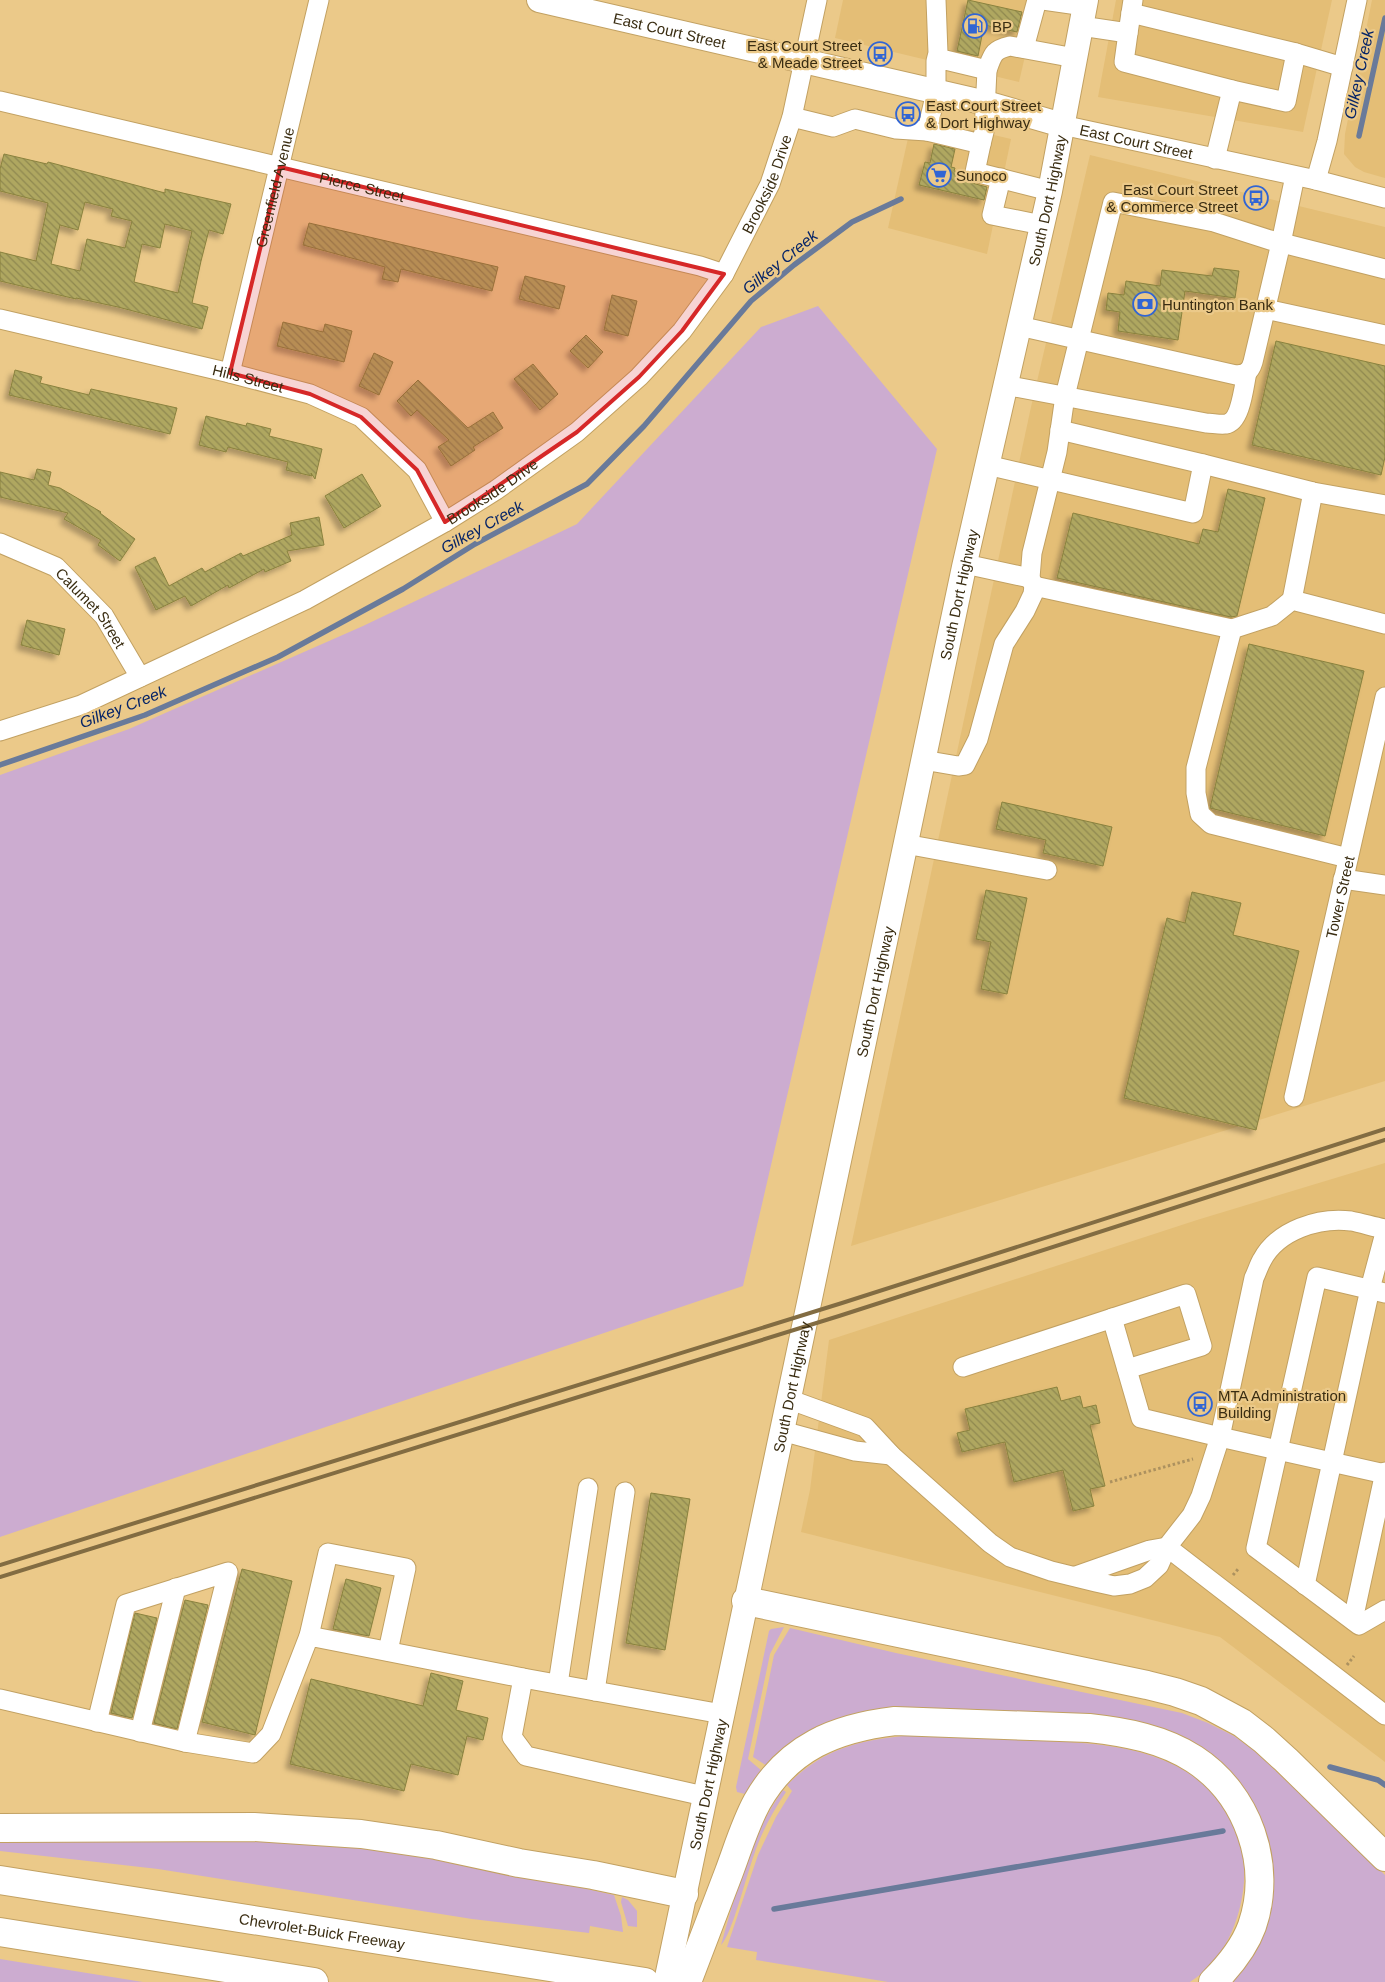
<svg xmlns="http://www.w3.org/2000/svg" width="1385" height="1982" font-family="Helvetica,sans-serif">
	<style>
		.built { fill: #e4be76 }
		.green { fill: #ccacd0 }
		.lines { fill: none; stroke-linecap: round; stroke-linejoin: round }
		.stream { stroke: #697a9a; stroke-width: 5.5 }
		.building { fill: url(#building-back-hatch); stroke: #8a823e; fill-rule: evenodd; filter: url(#shadow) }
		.minor-casing { stroke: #c2a162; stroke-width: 21 }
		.major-casing { stroke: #c2a162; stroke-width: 26 }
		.highway-casing { stroke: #c2a162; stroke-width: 30 }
		.path { stroke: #ac915f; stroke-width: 3; stroke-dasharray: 2.5 2.5; stroke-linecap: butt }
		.minor { stroke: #fff; stroke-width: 19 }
		.major { stroke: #fff; stroke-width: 24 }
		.highway { stroke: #fff; stroke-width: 28 }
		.rail { stroke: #826c42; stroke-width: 4 }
		.marked { fill: #d62828; fill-opacity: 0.2; stroke: #d62828; stroke-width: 4; stroke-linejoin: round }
		.labels { text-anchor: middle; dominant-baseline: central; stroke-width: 4.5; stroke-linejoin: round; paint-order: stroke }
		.poi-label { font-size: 15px; fill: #3a2d12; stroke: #ebc989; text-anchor: start }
		.street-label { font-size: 15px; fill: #3a2d12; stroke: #ebc989 }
		.water-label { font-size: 16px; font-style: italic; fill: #062467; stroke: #ebc989 }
	</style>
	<defs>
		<pattern id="building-back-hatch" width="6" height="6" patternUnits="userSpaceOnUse" patternTransform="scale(1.25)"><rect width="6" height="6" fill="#afa761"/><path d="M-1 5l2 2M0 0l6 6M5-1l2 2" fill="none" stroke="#8f884f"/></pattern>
		<filter id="shadow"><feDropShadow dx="-4.5" dy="4.5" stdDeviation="2.5" flood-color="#0004"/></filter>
	</defs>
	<rect width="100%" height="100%" fill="#ebc989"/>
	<g class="built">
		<polygon points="843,0 1038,0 1019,82 835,38"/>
		<polygon points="1116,0 1332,0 1303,132 1098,97"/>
		<polygon points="1372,0 1385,0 1385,178 1364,172 1355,167 1344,154 1345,134"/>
		<polygon points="913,116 1011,139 987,254 888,228"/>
		<polygon points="1090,155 1385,227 1385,1081 851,1246 1031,407"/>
		<polygon points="1385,1163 1385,1762 1220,1637 801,1532 810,1490 829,1340 1197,1220"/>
	</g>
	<g class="green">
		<polygon points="818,306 937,449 743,1286 0,1537 0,775 129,729 363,626 577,524 761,327"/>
		<polygon points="784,1627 770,1654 748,1759 762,1771 745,1794 737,1792 736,1787 769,1631 771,1629"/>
		<polygon points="790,1628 896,1653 1182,1713 1208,1723 1234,1736 1255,1751 1385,1875 1385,1982 1228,1982 1269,1902 1210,1756 934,1712 767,1766 753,1757 774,1655"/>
		<path d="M 903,1736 C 942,1735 979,1738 1017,1740 C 1092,1743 1187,1741 1228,1816 C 1239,1837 1246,1858 1244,1882 C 1241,1920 1224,1961 1190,1982 L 888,1982 L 756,1960 L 757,1952 L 727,1947 L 758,1855 L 776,1817 L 792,1791 L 787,1785 C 822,1750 855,1741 903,1736 Z"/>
		<path d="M 783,1790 L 786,1792 C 773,1811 761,1833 754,1855 C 747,1873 732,1935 721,1945 C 736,1892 750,1836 783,1790 Z"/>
		<polygon points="214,1838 369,1845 515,1873 614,1895 621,1916 623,1932 590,1926 589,1933 472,1919 158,1869 0,1851 0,1839"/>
		<polygon points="622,1897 628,1900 637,1911 637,1927 628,1926 621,1902"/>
		<polygon points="0,1959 143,1982 0,1982"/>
	</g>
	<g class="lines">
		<g class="stream">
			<polyline points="1359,136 1385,18"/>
			<polyline points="0,765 145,715 278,657 403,589 475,544 587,484 644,426 751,301 794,265 852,222 901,199"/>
			<polyline points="1330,1767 1378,1780 1385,1785"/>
			<polyline points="774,1909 1223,1831"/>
		</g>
	</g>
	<g class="building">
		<polygon points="968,0 1022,12 1017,32 984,25 978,56 957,51"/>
		<polygon points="934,144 955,149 951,167 955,168 954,171 964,173 967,180 972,183 987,187 984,200 919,185 925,162 930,163"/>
		<path d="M 4,154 L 47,164 L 48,162 L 165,193 L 165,189 L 231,204 L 223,234 L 209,230 L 201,261 L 192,303 L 208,307 L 202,329 L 118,307 L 76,298 L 76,299 L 0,281 L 0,252 L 36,261 L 48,203 L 0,191 L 0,169 ZM 85,202 L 113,209 L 111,216 L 132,221 L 125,248 L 87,239 L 80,271 L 51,264 L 60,225 L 78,230 ZM 165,224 L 192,231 L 178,293 L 134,282 L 142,244 L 160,248 Z"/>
		<polygon points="309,223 498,267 492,291 401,269 398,282 382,279 385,267 303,245"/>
		<polygon points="1214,268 1239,271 1235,298 1185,291 1178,340 1118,331 1120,312 1106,310 1108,293 1124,295 1126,281 1160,286 1162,270 1212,276"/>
		<polygon points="525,276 565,286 559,309 519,299"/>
		<polygon points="612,295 637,301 628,336 604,330"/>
		<polygon points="283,322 323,332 325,324 352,331 344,362 277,346"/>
		<polygon points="586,335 603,352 588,368 570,351"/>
		<polygon points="1276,341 1385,366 1385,457 1381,475 1252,445"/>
		<polygon points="374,353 393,362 379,395 359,386"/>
		<polygon points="533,364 558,394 540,410 514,379"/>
		<polygon points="15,370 42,377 40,383 89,395 91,389 177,408 170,434 9,395"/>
		<polygon points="418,380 468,428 493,412 503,428 473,447 475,450 451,466 438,447 449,440 417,410 411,416 397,401"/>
		<polygon points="206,416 246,426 247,423 271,429 269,436 322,449 315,479 311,473 312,476 286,470 288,462 228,447 226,452 199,445"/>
		<polygon points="37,469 51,472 48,485 60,488 101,512 100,513 135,539 120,561 98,545 101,540 64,519 68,513 0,497 0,472 34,480"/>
		<polygon points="362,474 381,506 344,528 325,496"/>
		<polygon points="1228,489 1265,498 1237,616 1231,617 1057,578 1073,513 1199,544 1203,529 1218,532"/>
		<polygon points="319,517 324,545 287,551 291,561 265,572 264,569 229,588 228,585 191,606 185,596 156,610 135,567 155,557 169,586 202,568 205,572 241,553 243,556 292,535 290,523"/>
		<polygon points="27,620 65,629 59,655 21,645"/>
		<polygon points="1249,644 1364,671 1325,836 1210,808"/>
		<polygon points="1002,802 1112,827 1103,866 1043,853 1046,840 996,829"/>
		<polygon points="986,890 1027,898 1007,994 981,989 991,942 976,939"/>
		<polygon points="1192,892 1241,903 1233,935 1299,951 1256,1130 1124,1098 1167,918 1185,923"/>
		<polygon points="1057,1387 1061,1401 1080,1396 1083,1408 1096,1405 1100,1423 1090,1425 1105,1486 1090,1489 1094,1506 1073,1511 1063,1470 1014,1482 1005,1442 962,1452 957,1433 970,1430 965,1409"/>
		<polygon points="651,1493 690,1499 665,1650 626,1643"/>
		<polygon points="242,1569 292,1581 255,1735 202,1722"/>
		<polygon points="346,1579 381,1588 369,1636 333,1629"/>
		<polygon points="185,1600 208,1605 177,1729 154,1723"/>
		<polygon points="135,1613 157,1618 132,1718 111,1713"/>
		<polygon points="431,1673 463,1681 456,1710 488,1718 483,1740 467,1736 458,1775 411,1764 404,1791 290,1764 311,1679 423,1706"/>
	</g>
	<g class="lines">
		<g class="minor-casing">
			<g id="minor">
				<polyline points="936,0 938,53 936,61 936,92 927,131 981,144 984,132 987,70 937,58"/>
				<polyline points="1043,0 1085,6"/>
				<polyline points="1131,13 1296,53"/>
				<polyline points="1081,26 1128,33 1133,0"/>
				<polyline points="1128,33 1124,62 1232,90 1215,159"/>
				<polyline points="1024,48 1037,0"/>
				<path d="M 987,70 C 993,54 993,50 1010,46 L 1075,58"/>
				<polyline points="1232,90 1286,102 1296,53 1343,67"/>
				<path id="s1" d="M 0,101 L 700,266 L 724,274"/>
				<polyline points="792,117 833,127 855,119 896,129 927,131"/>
				<path id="s2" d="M 1062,125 L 1316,180 L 1385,198"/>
				<polyline points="981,144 975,172 1050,191"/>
				<polyline points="1001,178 992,215 1042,225"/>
				<polyline points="1316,180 1327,141 1357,0"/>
				<polyline points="1265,309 1385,335"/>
				<path id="s3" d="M 0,319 L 230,373 L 310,394 L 361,417 L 417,470 L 445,522"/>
				<path d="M 1019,326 L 1236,375 C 1246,374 1250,372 1253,362 L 1281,243 L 1295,176"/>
				<path id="s4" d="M 230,373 L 319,0"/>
				<path d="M 1005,385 L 1206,423 C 1212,423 1220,425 1226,424 C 1241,422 1244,385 1247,372"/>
				<polyline points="1203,464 1313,492 1385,505"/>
				<polyline points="987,465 1193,513 1203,464 1060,430"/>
				<path id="s5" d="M 0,543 L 56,567 L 104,616 L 140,677"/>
				<polyline points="965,564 1030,578"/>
				<polyline points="1034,586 1232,629"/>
				<polyline points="1292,600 1313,492"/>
				<path id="s6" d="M 0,731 L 81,705 L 305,600 L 445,522 L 496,490 L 577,432 L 639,377 L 682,331 L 724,274 L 770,184 L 792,117 L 817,0"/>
				<polyline points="923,760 958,766 965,765 978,739 1004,644 1025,611 1033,594 1034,586 1030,578 1032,553 1057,452 1065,396 1113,202 1214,222 1270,240 1385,269"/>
				<polyline points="905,844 1047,870"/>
				<polyline points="1348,858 1211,824 1200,814 1196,793 1196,768 1232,629 1272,616 1292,600 1385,624"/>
				<polyline points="1343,879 1385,885"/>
				<path id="s7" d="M 1294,1097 L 1385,697"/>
				<polyline points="1385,1293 1317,1277 1256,1548 1359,1625 1385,1610"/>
				<polyline points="1112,1318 1141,1418 1220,1437 1385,1474"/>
				<polyline points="963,1367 1186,1294 1202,1346 1127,1369"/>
				<path d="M 788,1399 L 865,1427 L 891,1455 L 990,1543 L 1010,1557 L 1051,1571 L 1096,1582 L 1114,1586 L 1130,1584 L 1145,1578 L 1159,1565 L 1167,1547 L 1192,1515 L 1201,1496 L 1220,1437 L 1254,1278 C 1257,1272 1259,1265 1262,1260 C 1278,1230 1319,1217 1351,1221 C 1362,1223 1374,1227 1385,1229"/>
				<polyline points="782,1431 855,1451 891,1455"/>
				<polyline points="1076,1576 1150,1550 1167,1547 1385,1715"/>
				<polyline points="1305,1585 1370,1289 1385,1233"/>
				<polyline points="1353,1620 1385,1472"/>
				<polyline points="309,1636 328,1553 406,1568 388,1651"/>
				<polyline points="523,1678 512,1737 526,1756 704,1796"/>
				<polyline points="558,1684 588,1488"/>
				<polyline points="595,1691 625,1492"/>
				<polyline points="0,1699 185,1742 253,1753 271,1734 309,1636 523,1678 722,1714"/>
				<polyline points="97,1722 126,1604 228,1572 185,1742"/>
				<polyline points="140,1732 176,1588"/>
			</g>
		</g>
		<g class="major-casing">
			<g id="major">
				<path id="s8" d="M 539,0 L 986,103 L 1062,125"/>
				<path id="s9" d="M 666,1982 L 964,567 L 1050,191 L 1086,0"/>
			</g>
		</g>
		<g class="highway-casing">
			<g id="highway">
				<polyline points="746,1601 1147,1685 1175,1692 1201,1701 1242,1723 1264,1740 1286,1760 1385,1857"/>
				<polyline points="0,1828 254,1827 361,1834 436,1845 519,1863 593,1875 684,1894"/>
				<path id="s10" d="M 0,1880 L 645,1982"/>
				<polyline points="0,1932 314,1982"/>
				<path d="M 687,1982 C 701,1945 715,1909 729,1872 C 738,1848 745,1824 757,1802 C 788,1747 836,1728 895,1721 L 1089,1728 C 1126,1732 1163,1739 1194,1759 C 1248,1794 1273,1865 1252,1926 C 1244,1948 1229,1966 1213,1982"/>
			</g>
		</g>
		<g class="path">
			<polyline points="1110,1482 1193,1459"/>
			<polyline points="1233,1575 1239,1568"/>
			<polyline points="1347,1665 1354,1656"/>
		</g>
		<use href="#minor" class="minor"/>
		<use href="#major" class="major"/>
		<use href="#highway" class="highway"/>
		<g class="rail">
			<polyline points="0,1565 842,1303 1385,1129"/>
			<polyline points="0,1577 839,1316 1385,1140"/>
		</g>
	</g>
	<path class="marked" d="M 280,167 L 724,274 L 682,331 L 639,377 L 577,432 L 445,522 L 417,470 L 361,417 L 310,394 L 230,373 Z"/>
	<defs>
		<g id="fuel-ring" transform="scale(1.25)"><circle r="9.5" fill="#ebc989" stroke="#3165d4" stroke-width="1.5"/><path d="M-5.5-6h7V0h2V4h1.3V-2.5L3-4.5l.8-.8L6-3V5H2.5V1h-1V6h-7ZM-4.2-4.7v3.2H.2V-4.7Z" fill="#3165d4"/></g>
		<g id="bus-ring" transform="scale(1.25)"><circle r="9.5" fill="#ebc989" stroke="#3165d4" stroke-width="1.5"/><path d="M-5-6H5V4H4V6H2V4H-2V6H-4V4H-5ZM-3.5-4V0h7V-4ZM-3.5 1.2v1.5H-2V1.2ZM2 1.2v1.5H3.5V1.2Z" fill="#3165d4"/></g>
		<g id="supermarket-ring" transform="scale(1.25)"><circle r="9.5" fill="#ebc989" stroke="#3165d4" stroke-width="1.5"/><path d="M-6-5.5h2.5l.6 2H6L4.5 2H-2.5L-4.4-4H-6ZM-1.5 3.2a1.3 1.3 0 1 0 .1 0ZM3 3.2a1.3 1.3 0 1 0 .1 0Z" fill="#3165d4"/></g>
		<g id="bank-ring" transform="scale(1.25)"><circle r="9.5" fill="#ebc989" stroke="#3165d4" stroke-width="1.5"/><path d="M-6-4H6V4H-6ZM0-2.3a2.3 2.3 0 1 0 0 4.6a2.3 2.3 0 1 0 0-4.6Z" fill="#3165d4"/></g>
	</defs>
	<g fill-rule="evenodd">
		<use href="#fuel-ring" x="975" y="26"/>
		<use href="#bus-ring" x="880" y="54"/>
		<use href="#bus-ring" x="908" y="114"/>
		<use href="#supermarket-ring" x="939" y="175"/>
		<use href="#bus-ring" x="1256" y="198"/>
		<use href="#bank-ring" x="1145" y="304"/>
		<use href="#bus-ring" x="1200" y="1404"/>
	</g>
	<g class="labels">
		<g class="poi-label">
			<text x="992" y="26">BP</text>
			<text x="862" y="45" text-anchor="end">East Court Street<tspan x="862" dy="17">&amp; Meade Street</tspan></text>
			<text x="926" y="105">East Court Street<tspan x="926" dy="17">&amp; Dort Highway</tspan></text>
			<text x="956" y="175">Sunoco</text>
			<text x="1238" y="189" text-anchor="end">East Court Street<tspan x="1238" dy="17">&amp; Commerce Street</tspan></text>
			<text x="1162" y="304">Huntington Bank</text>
			<text x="1218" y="1395">MTA Administration<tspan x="1218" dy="17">Building</tspan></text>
		</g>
		<g class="street-label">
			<text stroke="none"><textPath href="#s8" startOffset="134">East Court Street</textPath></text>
			<text stroke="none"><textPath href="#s2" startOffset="76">East Court Street</textPath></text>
			<text stroke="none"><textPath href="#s6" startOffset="969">Brookside Drive</textPath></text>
			<text stroke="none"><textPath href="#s1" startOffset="372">Pierce Street</textPath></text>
			<text stroke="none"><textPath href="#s4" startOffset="191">Greenfield Avenue</textPath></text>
			<text stroke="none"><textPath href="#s9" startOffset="1822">South Dort Highway</textPath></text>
			<text stroke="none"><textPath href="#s3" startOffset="255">Hills Street</textPath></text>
			<text stroke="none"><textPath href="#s6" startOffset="549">Brookside Drive</textPath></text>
			<text stroke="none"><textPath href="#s9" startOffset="1418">South Dort Highway</textPath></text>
			<text stroke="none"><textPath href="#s5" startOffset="115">Calumet Street</textPath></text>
			<text stroke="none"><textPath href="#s7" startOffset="205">Tower Street</textPath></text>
			<text stroke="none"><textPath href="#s9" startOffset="1012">South Dort Highway</textPath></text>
			<text stroke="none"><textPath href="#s9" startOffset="608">South Dort Highway</textPath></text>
			<text stroke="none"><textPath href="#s9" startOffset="202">South Dort Highway</textPath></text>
			<text stroke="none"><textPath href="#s10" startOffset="326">Chevrolet-Buick Freeway</textPath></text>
		</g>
		<g class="water-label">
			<text transform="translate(1359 74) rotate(-78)">Gilkey Creek</text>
			<text transform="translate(780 262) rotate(-39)">Gilkey Creek</text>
			<text transform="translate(482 527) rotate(-29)">Gilkey Creek</text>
			<text transform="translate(123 707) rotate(-21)">Gilkey Creek</text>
		</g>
	</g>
</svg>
